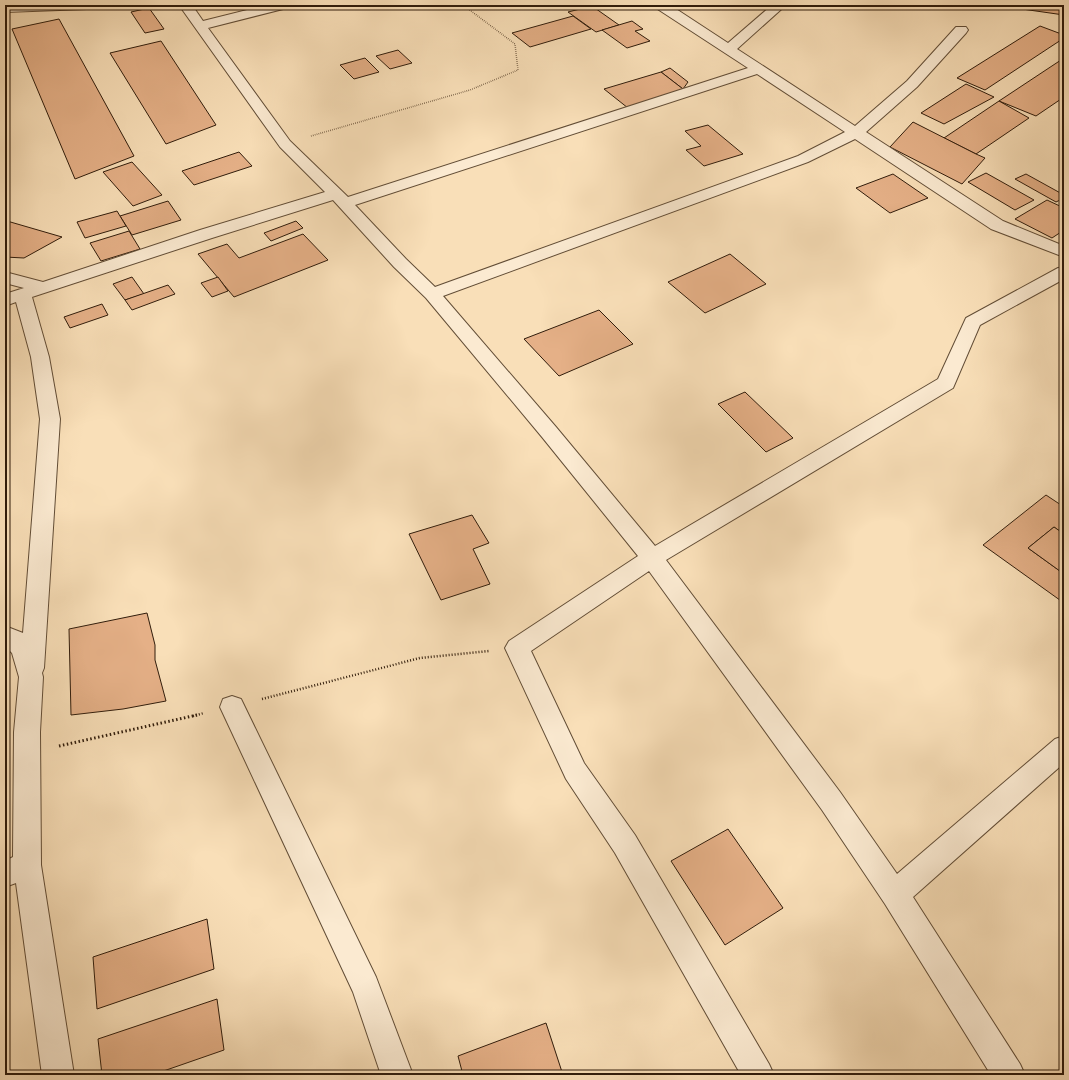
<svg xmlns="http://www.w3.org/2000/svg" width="1069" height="1080" font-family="'EB Garamond',serif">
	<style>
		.building { fill: #e5b087; stroke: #301c0b }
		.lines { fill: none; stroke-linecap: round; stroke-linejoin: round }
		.street-casing { stroke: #624d36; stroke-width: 2 }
		.path-far2 { stroke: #301c0b; stroke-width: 1.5; stroke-dasharray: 0.5 1.5; stroke-linecap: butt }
		.path-far1 { stroke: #301c0b; stroke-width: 2.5; stroke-dasharray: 1 2; stroke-linecap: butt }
		.path { stroke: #301c0b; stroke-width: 3; stroke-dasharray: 1.5 2.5; stroke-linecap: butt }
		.street { fill: #fbead1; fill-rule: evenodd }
	</style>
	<rect width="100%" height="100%" fill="#f9dfb8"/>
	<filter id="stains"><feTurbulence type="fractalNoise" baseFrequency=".005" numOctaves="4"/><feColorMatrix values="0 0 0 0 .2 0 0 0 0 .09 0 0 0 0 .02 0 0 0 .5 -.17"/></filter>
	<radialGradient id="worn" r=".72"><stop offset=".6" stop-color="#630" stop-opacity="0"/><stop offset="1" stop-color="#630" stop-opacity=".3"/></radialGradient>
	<g class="building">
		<polygon points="1023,5 1064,5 1064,15 1022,9"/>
		<polygon points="592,6 619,25 596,32 568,12"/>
		<polygon points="149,8 164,29 145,33 131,12"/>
		<polygon points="573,16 591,29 530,47 512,33"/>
		<polygon points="59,19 134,156 75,179 12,29"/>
		<polygon points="632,21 643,29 635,31 650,41 627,48 602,30"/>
		<polygon points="1040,26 1064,35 1064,38 985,90 957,78"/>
		<polygon points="161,41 216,125 166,144 110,53"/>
		<polygon points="398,50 412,63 390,69 376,56"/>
		<polygon points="365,58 379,72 354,79 340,65"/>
		<polygon points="1064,58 1064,97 1036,116 999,101"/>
		<polygon points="670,68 688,82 683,89 661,72"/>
		<polygon points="661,72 683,89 628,108 604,89"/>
		<polygon points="966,84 994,97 944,124 921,113"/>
		<polygon points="999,101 1029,118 976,154 944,138"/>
		<polygon points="913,122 976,154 985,158 962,184 890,147"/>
		<polygon points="708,125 743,154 704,166 686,150 701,146 685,131"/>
		<polygon points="239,152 252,166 194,185 182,171"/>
		<polygon points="132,162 162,195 133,206 103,172"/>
		<polygon points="986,173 1034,200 1015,210 968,182"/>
		<polygon points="893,174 928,198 890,213 856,188"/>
		<polygon points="1026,174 1064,195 1064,198 1056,202 1015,179"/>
		<polygon points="1047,200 1064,208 1064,230 1052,238 1015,219"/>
		<polygon points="168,201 181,220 132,235 120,216"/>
		<polygon points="117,211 126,226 85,238 77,222"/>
		<polygon points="7,221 62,237 24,258 5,257 5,225"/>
		<polygon points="296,221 303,228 271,241 264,233"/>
		<polygon points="129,231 140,249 101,261 90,243"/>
		<polygon points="303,234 328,260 234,297 198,254 227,244 239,258"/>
		<polygon points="730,254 766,284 705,313 668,282"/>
		<polygon points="132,277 144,294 125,300 113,284"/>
		<polygon points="218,277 228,291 212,297 201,283"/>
		<polygon points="168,285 175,294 132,310 125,300"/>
		<polygon points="102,304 108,315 70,328 64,317"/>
		<polygon points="599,310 633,344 559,376 524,339"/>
		<polygon points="745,392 793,438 766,452 718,404"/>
		<polygon points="1046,495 1064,507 1064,534 1054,527 1028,548 1064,574 1064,603 983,545"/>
		<polygon points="472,515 489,543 473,549 490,584 441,600 409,534"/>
		<polygon points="1054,527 1064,534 1064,574 1028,548"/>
		<polygon points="147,613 155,645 155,660 166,701 123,709 71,715 69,629"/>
		<polygon points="728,829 783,908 725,945 671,861"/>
		<polygon points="207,919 214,969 97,1009 93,957"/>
		<polygon points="217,999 224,1050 152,1075 102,1075 98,1039"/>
		<polygon points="546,1023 563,1075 463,1075 458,1056"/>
	</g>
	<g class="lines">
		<g class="street-casing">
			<g id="street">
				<polygon points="5,5 93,5 92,8 87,9 5,12"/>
				<path d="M 179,5 L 192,5 L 203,21 L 267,5 L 288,5 L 287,8 L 208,28 L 290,141 L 348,197 L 748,68 L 656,8 L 655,5 L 670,5 L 728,43 L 772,5 L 786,5 L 737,49 L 855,126 L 907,81 L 956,27 L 966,27 L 968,30 L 966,33 L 917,87 L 866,132 L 1003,221 L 1064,246 L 1064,257 L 991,229 L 855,139 L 808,162 L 443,296 L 556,427 L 655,546 L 938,379 L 966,318 L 1058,268 L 1064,267 L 1064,279 L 980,325 L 953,388 L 666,560 L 840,792 L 897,874 L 1055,739 L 1064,736 L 1064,763 L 913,897 L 1020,1064 L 1025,1075 L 991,1075 L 885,904 L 822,810 L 649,571 L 531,651 L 584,763 L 635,835 L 769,1064 L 774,1075 L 741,1075 L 615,853 L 566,779 L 505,648 L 509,641 L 638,556 L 542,437 L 426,298 L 394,267 L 333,200 L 212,238 L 32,297 L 49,357 L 60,419 L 44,668 L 42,673 L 43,677 L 40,732 L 41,865 L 74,1075 L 42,1075 L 16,883 L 5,887 L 5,861 L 13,857 L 14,732 L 19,677 L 12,653 L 5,646 L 5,626 L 23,633 L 40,419 L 31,357 L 16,302 L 5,306 L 5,294 L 24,288 L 5,283 L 5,272 L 43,282 L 200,230 L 325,192 L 280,147 ZM 757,74 L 845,132 L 798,156 L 435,287 L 406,259 L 355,205 Z"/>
				<polygon points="232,696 241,699 376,977 413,1075 381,1075 353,992 220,707 223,699"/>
			</g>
		</g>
		<g class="path-far2">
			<polyline points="951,5 957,9"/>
			<polyline points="311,136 470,90 518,70 515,44 463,5"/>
		</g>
		<g class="path-far1">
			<polyline points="262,699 420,658 489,651"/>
			<polyline points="193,716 204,713"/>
		</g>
		<polyline class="path" points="59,746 197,715"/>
		<use href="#street" class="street"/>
	</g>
	<rect width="1069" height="1080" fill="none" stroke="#f9dfb8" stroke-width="20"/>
	<rect x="6" y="6" width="1057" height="1068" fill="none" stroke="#301c0b" stroke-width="2"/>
	<rect x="10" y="10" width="1049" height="1060" fill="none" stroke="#301c0b"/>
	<rect width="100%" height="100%" filter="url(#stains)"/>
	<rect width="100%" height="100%" fill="url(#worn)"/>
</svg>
